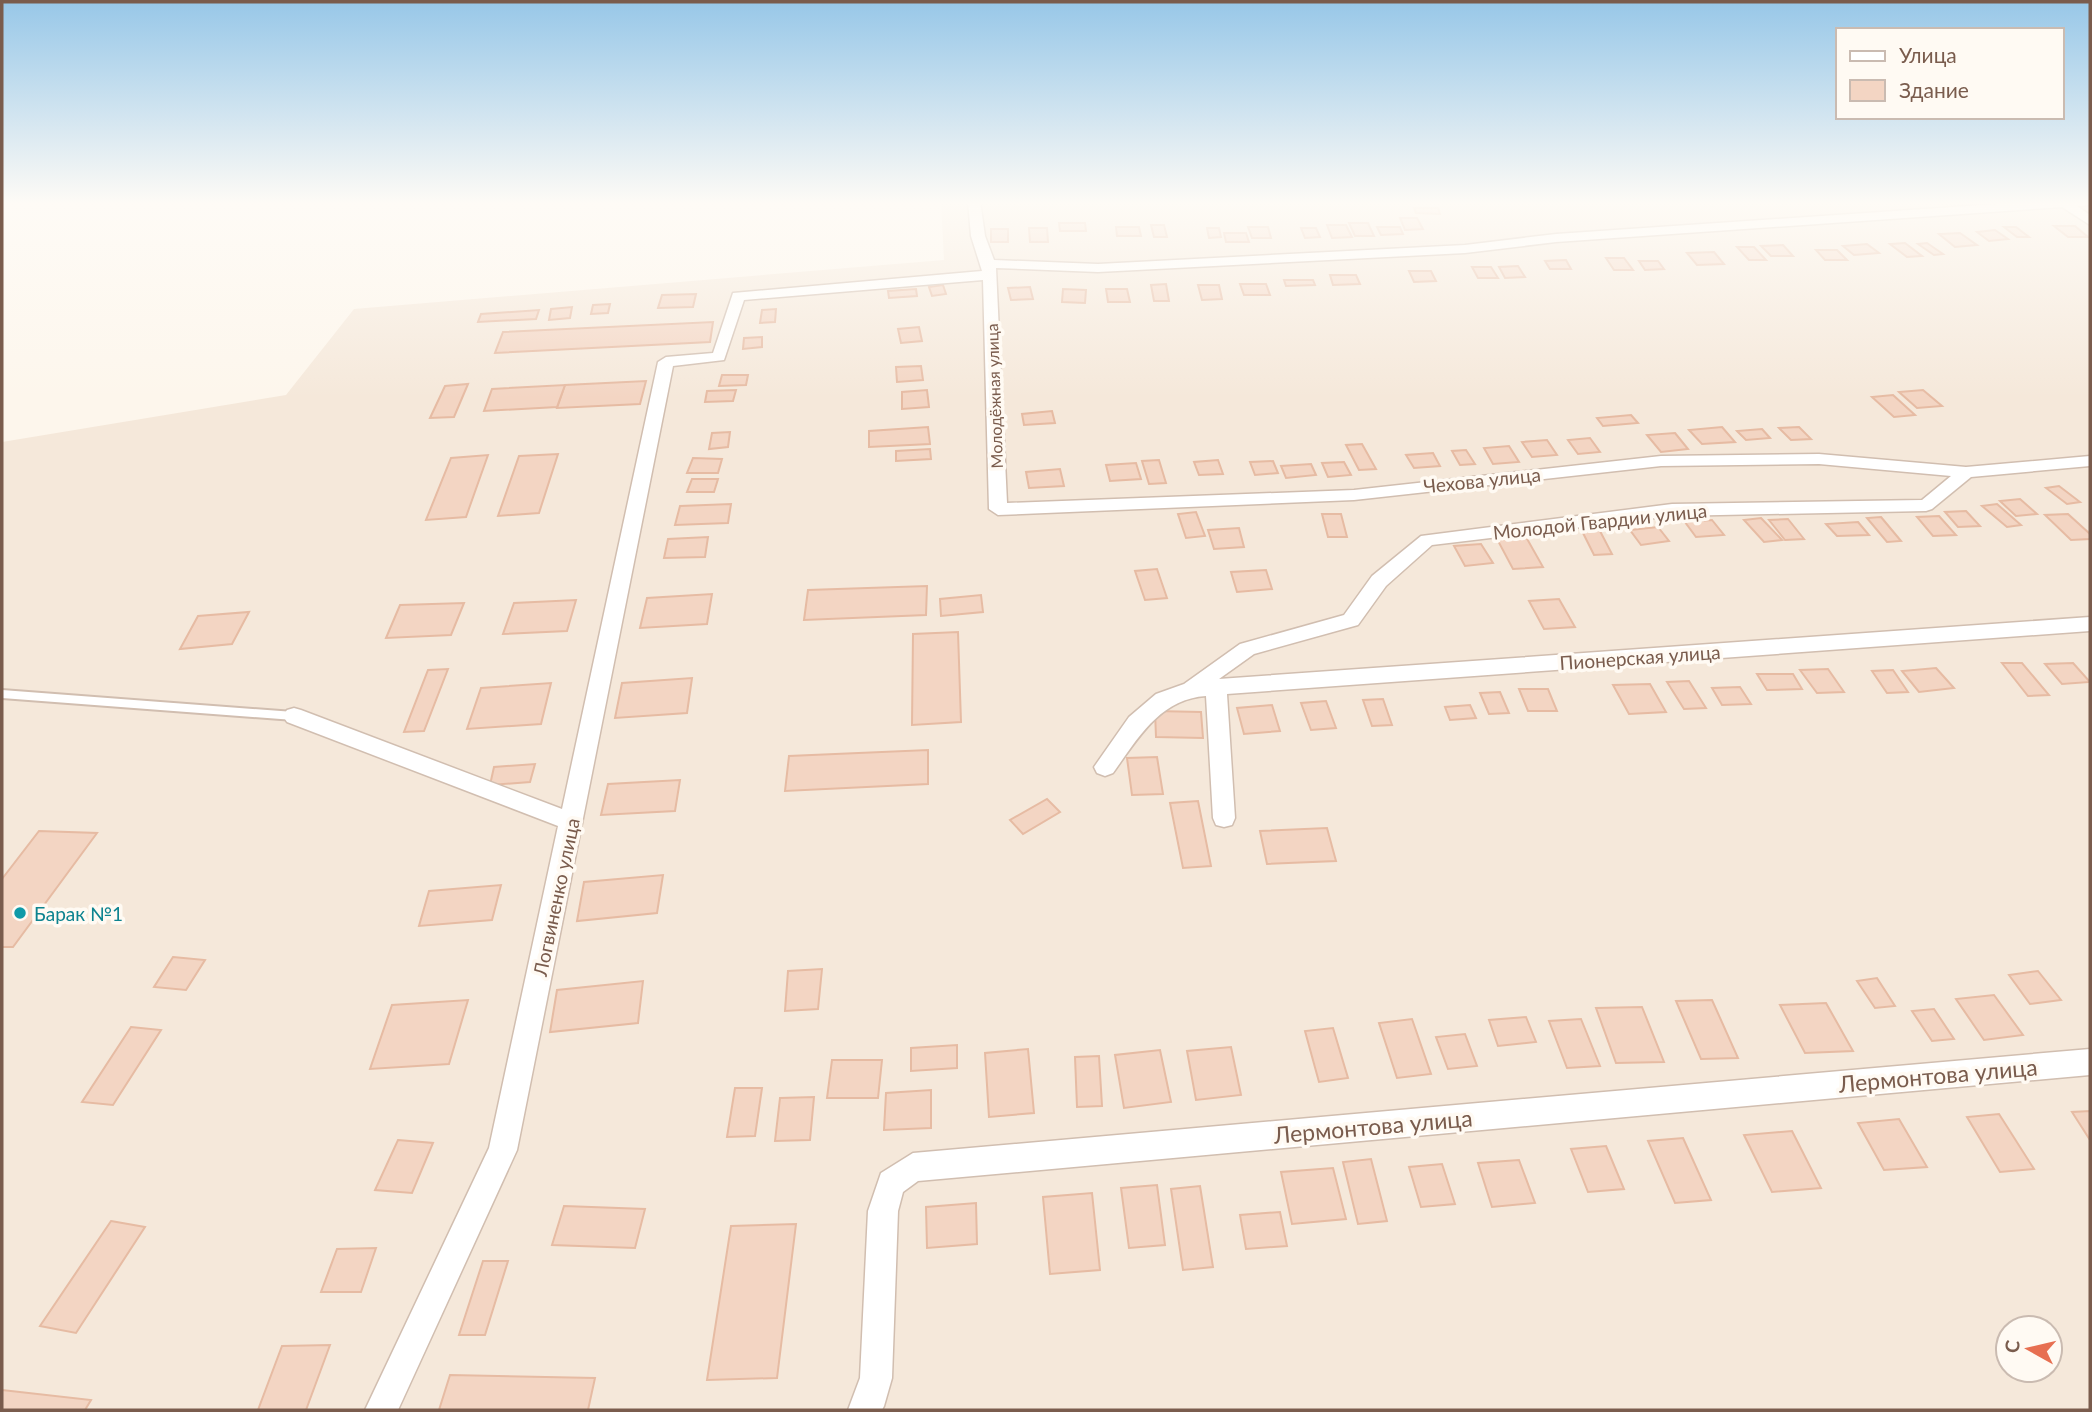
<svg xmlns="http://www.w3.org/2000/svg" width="2092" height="1412" font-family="Lato,sans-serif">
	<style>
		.residential { fill: #f5e8da; fill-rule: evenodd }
		.building { fill: #f3d5c3; stroke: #e6bba3; stroke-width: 2 }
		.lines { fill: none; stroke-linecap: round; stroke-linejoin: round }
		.lane-casing { stroke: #d1beb0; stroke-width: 4 }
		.street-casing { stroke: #d1beb0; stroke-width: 3 }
		.lane { fill: #fff; fill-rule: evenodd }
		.street { fill: #fff; fill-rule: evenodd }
		.culture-dot { fill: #0f9aa8; stroke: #fffaf3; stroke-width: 2.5 }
		.labels { text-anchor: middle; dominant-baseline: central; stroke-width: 7; stroke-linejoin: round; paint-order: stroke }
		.far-street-label { font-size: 16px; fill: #7a5c4d; stroke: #fffaf3 }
		.street-label { font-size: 19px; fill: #7a5c4d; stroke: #fffaf3 }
		.culture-label { font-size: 19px; fill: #0d838f; stroke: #fffaf3; text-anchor: start }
		.near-street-label { font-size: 23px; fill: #7a5c4d; stroke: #fffaf3 }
	</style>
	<rect width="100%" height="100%" fill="#fdf6ec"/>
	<path class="residential" d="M 941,201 L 2090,201 L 2090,1410 L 2,1410 L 2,442 L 286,395 L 354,309 L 944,260 ZM 2008,1328 L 2050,1328 L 2050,1370 L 2008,1370 Z"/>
	<g class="building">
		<polygon points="1414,208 1438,208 1440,214 1416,213"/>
		<polygon points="1400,218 1417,218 1423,229 1405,230"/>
		<polygon points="1059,223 1085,223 1086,231 1060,231"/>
		<polygon points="1349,223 1368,223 1374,236 1355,236"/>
		<polygon points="1151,225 1164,225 1167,237 1154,237"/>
		<polygon points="1327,225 1346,225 1352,237 1332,238"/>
		<polygon points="2054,226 2075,226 2088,237 2068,237"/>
		<polygon points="1116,227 1139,227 1141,236 1117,236"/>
		<polygon points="1248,227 1268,227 1271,238 1252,238"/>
		<polygon points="1377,227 1400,227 1403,234 1381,235"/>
		<polygon points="2004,227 2016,227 2029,237 2017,237"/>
		<polygon points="1029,228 1047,228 1048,242 1030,242"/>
		<polygon points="1207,228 1219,228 1221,237 1209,238"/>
		<polygon points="1301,228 1316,228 1320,237 1305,238"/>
		<rect x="991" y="229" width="17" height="13"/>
		<polygon points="1995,230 2008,239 1989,241 1977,232"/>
		<polygon points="1224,233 1246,233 1249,242 1226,242"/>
		<polygon points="1960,233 1977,245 1955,247 1939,234"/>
		<polygon points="1905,243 1922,256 1907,257 1890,244"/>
		<polygon points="1927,243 1943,254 1934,255 1918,244"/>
		<polygon points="1867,244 1879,253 1854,255 1843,246"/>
		<polygon points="1783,245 1793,256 1771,256 1761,246"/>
		<polygon points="1737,247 1754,247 1766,260 1749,260"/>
		<polygon points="1816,250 1837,250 1847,260 1825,260"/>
		<polygon points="1714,252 1724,264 1697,265 1687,253"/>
		<polygon points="1606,258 1624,258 1633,270 1614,270"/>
		<polygon points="1566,260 1571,269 1550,269 1545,261"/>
		<polygon points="1639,261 1658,261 1664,269 1645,270"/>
		<polygon points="1518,266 1525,277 1505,278 1499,267"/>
		<polygon points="1472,267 1491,267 1498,278 1478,278"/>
		<polygon points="1409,271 1431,271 1436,281 1414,282"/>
		<polygon points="1330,275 1356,275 1360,284 1333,285"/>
		<polygon points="1284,280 1313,280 1315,285 1286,286"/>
		<polygon points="1166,284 1169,301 1154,301 1151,285"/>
		<polygon points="1240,284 1266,284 1270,295 1244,295"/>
		<polygon points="943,285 946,294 932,296 929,287"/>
		<polygon points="1198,285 1219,285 1222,299 1202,300"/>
		<polygon points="1030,287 1033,299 1011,300 1008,288"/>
		<polygon points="916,289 917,296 889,298 888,291"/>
		<polygon points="1063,289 1086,290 1085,303 1062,302"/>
		<polygon points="1106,289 1127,289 1130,302 1108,302"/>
		<polygon points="696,294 693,307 658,308 662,295"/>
		<polygon points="610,304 608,313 591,314 593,305"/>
		<polygon points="572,307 570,318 549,320 551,309"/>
		<polygon points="776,309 775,322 760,323 762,310"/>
		<polygon points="539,310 536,319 478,322 481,314"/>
		<polygon points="713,322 710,342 495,353 503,332"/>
		<polygon points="919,327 922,341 901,343 898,329"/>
		<polygon points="762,337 762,347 743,349 744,338"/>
		<polygon points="921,366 923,380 897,382 896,367"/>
		<polygon points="722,375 748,375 746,385 719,386"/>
		<polygon points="646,381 640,404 557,408 565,385"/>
		<polygon points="468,384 454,417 430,418 445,386"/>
		<polygon points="565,385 557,407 484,411 492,389"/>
		<polygon points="736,390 733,401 705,402 707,391"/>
		<polygon points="927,390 929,407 902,409 902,392"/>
		<polygon points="1923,390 1942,406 1917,408 1899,392"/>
		<polygon points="1893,395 1915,415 1894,417 1872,397"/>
		<polygon points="1052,411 1055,423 1024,425 1022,414"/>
		<polygon points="1631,415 1638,423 1603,426 1597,418"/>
		<polygon points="928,427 930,444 869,447 869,431"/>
		<polygon points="1722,427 1735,442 1702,444 1689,430"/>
		<polygon points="1799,427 1811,439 1791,440 1779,428"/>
		<polygon points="1762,429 1770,438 1746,440 1737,431"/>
		<polygon points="730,432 728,447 709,449 712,433"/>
		<polygon points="1675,433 1688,449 1661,452 1647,435"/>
		<polygon points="1590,438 1600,452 1578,454 1568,440"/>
		<polygon points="1547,440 1557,455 1532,457 1522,442"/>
		<polygon points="1362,444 1376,469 1359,470 1346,445"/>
		<polygon points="1509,446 1519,462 1493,464 1484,448"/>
		<polygon points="930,449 931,459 896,461 896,451"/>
		<polygon points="1466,450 1475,464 1460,465 1452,451"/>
		<polygon points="1433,453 1440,466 1414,468 1406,455"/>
		<polygon points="558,454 539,513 498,516 519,456"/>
		<polygon points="488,455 466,517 426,520 451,458"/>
		<polygon points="693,458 722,459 718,473 687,473"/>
		<polygon points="1159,460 1166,483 1149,484 1142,461"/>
		<polygon points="1218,460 1223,474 1199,475 1194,462"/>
		<polygon points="1273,461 1278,473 1255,475 1250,462"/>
		<polygon points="1344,462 1351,475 1328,477 1322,463"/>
		<polygon points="1136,463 1141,479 1110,481 1106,465"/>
		<polygon points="1311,464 1316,475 1286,478 1281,466"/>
		<polygon points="1060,469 1064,486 1029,488 1026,472"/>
		<polygon points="692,479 718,479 714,492 687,492"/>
		<polygon points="2059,486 2080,502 2067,504 2046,488"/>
		<polygon points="2020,499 2037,514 2016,516 2000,501"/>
		<polygon points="731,504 728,523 675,525 680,506"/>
		<polygon points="1997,504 2021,525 2007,527 1982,506"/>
		<polygon points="1966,511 1980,526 1958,527 1945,512"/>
		<polygon points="1196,512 1205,536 1186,538 1178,514"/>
		<polygon points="1322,514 1341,514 1347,537 1328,537"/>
		<polygon points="2068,514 2090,534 2090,539 2071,540 2045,515"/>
		<polygon points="1939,516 1956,535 1933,536 1917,517"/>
		<polygon points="1881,517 1901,541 1887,542 1867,518"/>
		<polygon points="1761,518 1782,540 1764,542 1744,520"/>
		<polygon points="1788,519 1804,539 1785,540 1769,520"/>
		<polygon points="1712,520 1724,535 1696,537 1685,522"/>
		<polygon points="1858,522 1869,535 1837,536 1826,524"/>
		<polygon points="1658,527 1669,541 1641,545 1630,530"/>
		<polygon points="1239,528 1244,547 1214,549 1208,530"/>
		<polygon points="1582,531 1600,531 1612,554 1594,555"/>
		<polygon points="708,537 705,557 664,558 668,539"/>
		<polygon points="1526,537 1543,567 1513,569 1497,539"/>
		<polygon points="1481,544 1493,563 1465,566 1454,546"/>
		<polygon points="1157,569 1167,598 1145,600 1135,571"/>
		<polygon points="1266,570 1272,589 1237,592 1231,572"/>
		<polygon points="927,586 926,615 804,620 808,590"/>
		<polygon points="712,594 707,624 640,628 647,598"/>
		<polygon points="981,595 983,612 941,616 940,599"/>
		<polygon points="1559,599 1575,627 1544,629 1529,601"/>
		<polygon points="576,600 567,631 503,634 514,603"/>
		<polygon points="464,603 451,635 386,638 400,605"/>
		<polygon points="249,612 232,644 180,649 198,616"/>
		<polygon points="958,632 961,722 912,725 913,634"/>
		<polygon points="2002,663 2022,663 2049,695 2028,696"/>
		<polygon points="2073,663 2090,682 2062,684 2045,664"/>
		<polygon points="1936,668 1954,688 1919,692 1902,671"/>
		<polygon points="448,669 424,731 404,732 428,670"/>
		<polygon points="1828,669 1844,692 1817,693 1800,670"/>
		<polygon points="1893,670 1908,692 1887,693 1872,671"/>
		<polygon points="1757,674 1793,674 1802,689 1767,690"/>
		<polygon points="692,678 687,713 615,718 622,683"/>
		<polygon points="1689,681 1706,708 1684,709 1667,682"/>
		<polygon points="551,683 541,724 467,729 481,688"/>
		<polygon points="1650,684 1666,712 1629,714 1613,685"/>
		<polygon points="1740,687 1751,704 1722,705 1712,688"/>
		<polygon points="1519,689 1548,689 1557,711 1528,711"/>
		<polygon points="1500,692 1509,713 1489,714 1480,693"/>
		<polygon points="1383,699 1392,725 1372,726 1363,700"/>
		<polygon points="1326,701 1336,728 1311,730 1301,703"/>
		<polygon points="1272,705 1280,731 1244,734 1237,708"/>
		<polygon points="1470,705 1476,718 1450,720 1445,707"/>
		<polygon points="1155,711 1201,712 1203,738 1156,737"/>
		<polygon points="928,750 928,784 785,791 789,756"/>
		<polygon points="1157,757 1163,794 1132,795 1127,758"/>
		<polygon points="535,764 530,782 490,785 494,767"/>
		<polygon points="680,780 675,811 601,815 608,784"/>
		<polygon points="1047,799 1060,812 1023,834 1010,820"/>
		<polygon points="1198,801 1211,866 1183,868 1170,803"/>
		<polygon points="1327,828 1336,861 1267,864 1260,831"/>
		<polygon points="39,831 97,833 13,947 2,947 2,879"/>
		<polygon points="663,875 657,913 577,921 584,882"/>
		<polygon points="501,885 492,920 419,926 429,891"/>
		<polygon points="173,957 205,960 186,990 154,987"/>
		<polygon points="822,969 818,1009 785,1011 788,971"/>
		<polygon points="2038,971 2061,1000 2030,1004 2009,975"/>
		<polygon points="1877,978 1895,1006 1875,1008 1857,981"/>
		<polygon points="643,981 638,1023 550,1032 557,990"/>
		<polygon points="1994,995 2023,1035 1984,1040 1956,999"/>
		<polygon points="468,1000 449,1064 370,1069 392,1005"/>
		<polygon points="1712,1000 1738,1058 1701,1059 1676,1001"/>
		<polygon points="1826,1003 1853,1051 1805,1053 1780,1005"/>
		<polygon points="1642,1007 1664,1062 1616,1063 1596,1008"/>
		<polygon points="1934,1009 1954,1039 1932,1041 1912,1011"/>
		<polygon points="1526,1017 1536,1042 1498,1046 1489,1020"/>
		<polygon points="1412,1019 1431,1074 1397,1078 1379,1023"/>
		<polygon points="1581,1019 1600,1066 1567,1068 1549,1021"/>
		<polygon points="131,1027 161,1030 113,1105 82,1102"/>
		<polygon points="1333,1028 1348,1078 1319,1082 1305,1031"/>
		<polygon points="1465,1034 1477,1066 1448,1069 1436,1037"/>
		<polygon points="957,1045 957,1068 911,1071 911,1048"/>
		<polygon points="1231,1047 1241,1095 1196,1100 1187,1051"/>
		<polygon points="1028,1049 1034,1113 989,1117 985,1053"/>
		<polygon points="1160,1050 1171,1102 1124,1108 1115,1055"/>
		<polygon points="1099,1056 1102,1106 1077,1107 1075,1057"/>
		<polygon points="832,1060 882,1060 878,1098 827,1098"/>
		<polygon points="735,1088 762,1088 755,1136 727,1137"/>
		<polygon points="931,1090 931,1128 884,1130 886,1093"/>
		<polygon points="814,1097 810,1140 775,1141 780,1098"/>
		<polygon points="2090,1111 2090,1140 2072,1112"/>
		<polygon points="1999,1114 2034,1169 2000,1172 1967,1117"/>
		<polygon points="1899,1119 1927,1167 1884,1170 1858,1123"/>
		<polygon points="1792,1131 1821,1188 1772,1192 1744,1135"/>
		<polygon points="1683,1138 1711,1200 1675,1203 1648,1141"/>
		<polygon points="398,1140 433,1143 412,1193 375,1190"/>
		<polygon points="1606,1146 1624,1189 1588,1192 1571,1149"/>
		<polygon points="1371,1159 1387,1221 1358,1224 1343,1162"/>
		<polygon points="1519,1160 1535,1203 1492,1207 1478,1163"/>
		<polygon points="1442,1164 1455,1204 1421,1207 1409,1167"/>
		<polygon points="1333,1168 1346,1219 1292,1224 1281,1172"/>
		<polygon points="1157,1185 1165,1245 1129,1248 1121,1188"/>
		<polygon points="1200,1186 1213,1267 1183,1270 1171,1189"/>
		<polygon points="1092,1193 1100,1270 1050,1274 1043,1197"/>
		<polygon points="976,1203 977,1244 927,1248 926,1207"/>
		<polygon points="564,1206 645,1209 635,1248 552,1245"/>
		<polygon points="1280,1212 1287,1246 1246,1249 1240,1215"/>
		<polygon points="111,1221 145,1227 76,1333 40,1326"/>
		<polygon points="796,1224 777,1378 707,1380 731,1226"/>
		<polygon points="376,1248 361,1292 321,1292 337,1249"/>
		<polygon points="483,1261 508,1261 485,1335 459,1335"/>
		<polygon points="330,1345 306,1410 258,1410 282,1346"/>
		<polygon points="450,1375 595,1378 588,1410 439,1410"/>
		<polygon points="2,1390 91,1400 85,1410 2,1410"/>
	</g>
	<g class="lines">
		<g class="lane-casing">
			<polygon id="lane" points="2,690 294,712 298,713 299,716 298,719 294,720 2,698"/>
		</g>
		<g class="street-casing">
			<g id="street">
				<path d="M 968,201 L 980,201 L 985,236 L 994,260 L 1098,264 L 1465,245 L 1556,234 L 2041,201 L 2090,201 L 2090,205 L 2077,206 L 2090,215 L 2090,225 L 2062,207 L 1556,242 L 1465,253 L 1098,272 L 996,268 L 1007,503 L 1354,490 L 1661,456 L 1819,454 L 1966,467 L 2090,456 L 2090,466 L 1971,477 L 1932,509 L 1926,511 L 1672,516 L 1432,545 L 1386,586 L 1358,625 L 1254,654 L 1219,679 L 2090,617 L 2090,631 L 1227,694 L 1235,818 L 1232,825 L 1224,827 L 1216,825 L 1213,818 L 1206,696 C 1160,699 1138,738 1113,773 L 1105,776 L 1097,773 L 1094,767 L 1129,717 L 1156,694 L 1184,684 L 1240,644 L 1344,615 L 1372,576 L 1421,536 L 1672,504 L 1922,500 L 1951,476 L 1819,464 L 1661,466 L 1354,500 L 998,515 L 989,509 L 983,280 L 744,300 L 724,360 L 673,366 L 517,1150 L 398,1410 L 365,1410 L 489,1148 L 558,826 L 287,722 L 283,716 L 287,710 L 294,708 L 301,710 L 562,809 L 658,362 L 666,357 L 713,353 L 733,293 L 982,271 L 971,236 Z"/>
				<polygon points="2090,1049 2090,1075 918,1181 903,1192 898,1211 892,1378 884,1406 882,1410 848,1410 860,1378 868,1211 881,1173 913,1153"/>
			</g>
		</g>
		<use href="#lane" class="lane"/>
		<use href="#street" class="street"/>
	</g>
	<linearGradient id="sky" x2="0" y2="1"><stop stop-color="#97c7e8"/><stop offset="0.51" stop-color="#fefbf6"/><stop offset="1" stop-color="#fefbf6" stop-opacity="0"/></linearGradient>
	<rect width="2092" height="398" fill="url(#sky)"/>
	<circle class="culture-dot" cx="20" cy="913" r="7"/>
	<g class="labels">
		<g class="far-street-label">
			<text transform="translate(994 396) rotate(-92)">Молодёжная улица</text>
		</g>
		<g class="street-label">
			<text transform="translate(1482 480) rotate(-6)">Чехова улица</text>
			<text transform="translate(1600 521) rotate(-6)">Молодой Гвардии улица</text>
			<text transform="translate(1640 657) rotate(-4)">Пионерская улица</text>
			<text transform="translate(556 897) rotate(-78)">Логвиненко улица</text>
		</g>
		<g class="culture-label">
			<text x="34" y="913">Барак №1</text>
		</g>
		<g class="near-street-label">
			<text transform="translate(1938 1075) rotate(-5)">Лермонтова улица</text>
			<text transform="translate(1373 1126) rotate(-5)">Лермонтова улица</text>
		</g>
	</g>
	<rect width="2092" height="1412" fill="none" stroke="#7a5c4d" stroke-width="7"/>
	<rect x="1836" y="28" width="228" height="91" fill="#fffaf3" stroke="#cabbb1" stroke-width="2"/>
	<rect x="1850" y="51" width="35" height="10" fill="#ffffff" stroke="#cabbb1" stroke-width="2"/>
	<text x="1899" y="63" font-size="21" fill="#7a5c4d">Улица</text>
	<rect x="1850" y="80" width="35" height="21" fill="#f3d5c3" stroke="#cabbb1" stroke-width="2"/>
	<text x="1899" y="98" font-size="21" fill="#7a5c4d">Здание</text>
	<g transform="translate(2029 1349) rotate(278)"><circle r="33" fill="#fffaf3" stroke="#cabbb1" stroke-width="2"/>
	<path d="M0-5L12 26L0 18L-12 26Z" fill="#e76f51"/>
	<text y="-10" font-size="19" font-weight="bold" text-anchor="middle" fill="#7a5c4d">С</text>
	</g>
</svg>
